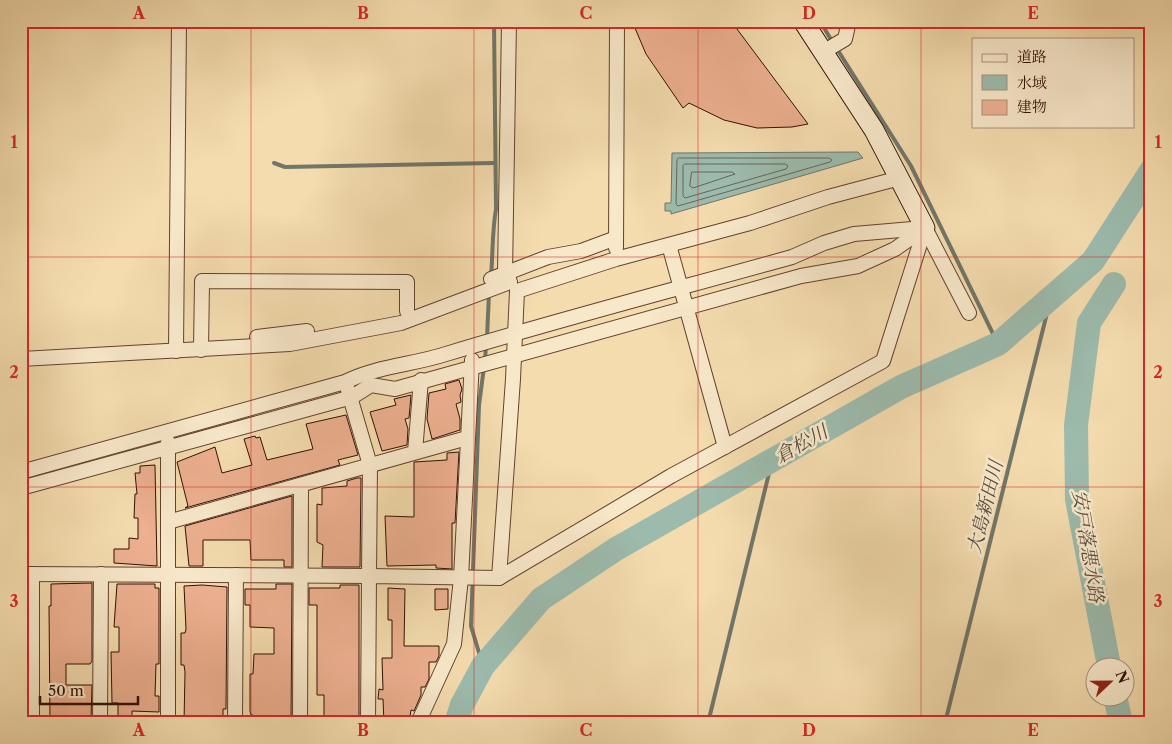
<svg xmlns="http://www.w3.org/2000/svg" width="1172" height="744" font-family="'Libre Caslon Text','Noto Serif JP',serif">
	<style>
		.water { fill: #9cbbad; stroke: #717669 }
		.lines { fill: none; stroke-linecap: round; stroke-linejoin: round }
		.shore { stroke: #666558; stroke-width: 1 }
		.stream { stroke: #717669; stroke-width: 4 }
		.river { stroke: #9cbbad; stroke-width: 24 }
		.building { fill: #edb090; stroke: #310f04 }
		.street-casing { stroke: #62422e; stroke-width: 16 }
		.secondary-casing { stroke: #310f04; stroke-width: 21 }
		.street { stroke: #f8e8ca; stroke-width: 14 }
		.secondary { stroke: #f8e8ca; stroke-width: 19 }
		.grid { fill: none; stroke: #d62828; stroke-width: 1; stroke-opacity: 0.55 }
		.labels { text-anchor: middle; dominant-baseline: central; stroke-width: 5; stroke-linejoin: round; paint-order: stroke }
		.water-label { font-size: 19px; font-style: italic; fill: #564b3f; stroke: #f8e8ca }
		.neatline { fill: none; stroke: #d62828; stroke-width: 2 }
		.grid-label { font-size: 16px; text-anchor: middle; font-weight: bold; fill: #d62828 }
	</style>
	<rect width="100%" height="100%" fill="#f4dcae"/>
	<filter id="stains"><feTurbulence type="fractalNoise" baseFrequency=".004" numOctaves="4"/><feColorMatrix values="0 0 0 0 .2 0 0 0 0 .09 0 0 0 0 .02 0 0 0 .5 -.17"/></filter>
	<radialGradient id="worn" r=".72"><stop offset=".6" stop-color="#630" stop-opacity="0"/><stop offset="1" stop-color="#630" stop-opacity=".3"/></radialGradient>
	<polygon class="water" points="858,152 863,158 671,214 671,211 665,211 665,203 671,203 672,153"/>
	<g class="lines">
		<g class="shore">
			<polygon points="679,158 829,158 832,160 830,162 678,206 676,204 677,160"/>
			<polygon points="685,164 785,164 788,166 786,169 685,198 683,196 683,166"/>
			<polygon points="692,172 732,172 735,174 693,188 690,186"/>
		</g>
		<g class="stream">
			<polyline points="820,21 833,43"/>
			<polyline points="837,49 911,166 998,344"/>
			<polyline points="274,163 285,167 494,163"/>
			<path d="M 491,276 C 493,254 492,231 496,209 L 494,21"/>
			<polyline points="487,338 489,293"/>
			<polyline points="485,360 486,345"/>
			<polyline points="483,666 471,626 479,405 484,367"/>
			<polyline points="708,723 772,461"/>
			<polyline points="945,723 1051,297"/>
		</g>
		<g class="river">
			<polyline points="1109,666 1077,499 1076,425 1089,323 1114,284"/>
			<polyline points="1115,696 1121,723"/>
			<polyline points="456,723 462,705 483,666 541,599 616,549 901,387 998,344 1093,261 1151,171"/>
		</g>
	</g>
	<g class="building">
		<polygon points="632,21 731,21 808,124 792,127 757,128 724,120 689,103 683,108 646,54"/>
		<polygon points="459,380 462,389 460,395 461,402 456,404 460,419 460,430 432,439 427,419 429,393 446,389 445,384"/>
		<polygon points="411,395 409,418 405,419 408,429 407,445 382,451 370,412 396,405 394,399"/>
		<polygon points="346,415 358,455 338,460 340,465 185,508 188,506 177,462 215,447 222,473 252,465 244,439 255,436 256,438 260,437 267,460 313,449 306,424"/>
		<polygon points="459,452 455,523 452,523 452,569 436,568 436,565 387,566 385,516 414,517 414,462 447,460 447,453"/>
		<polygon points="155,465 157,566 114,563 114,549 129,549 129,538 138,539 138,518 134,518 135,494 137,494 135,473 140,473 140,466"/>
		<polygon points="357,478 361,478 360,567 322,567 323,545 317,542 317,504 322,505 322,488 347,486 347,481"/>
		<polygon points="292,496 292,567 284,567 284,560 251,560 250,540 203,540 203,566 189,566 185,526"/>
		<polygon points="92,583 92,661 90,664 66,664 66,685 92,685 91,719 88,719 88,723 50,723 49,606 51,606 51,584"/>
		<polygon points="117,584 155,584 155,588 159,588 159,664 156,664 155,696 159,696 159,712 132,711 132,723 118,723 118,703 112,703 111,652 119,652 119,627 114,627"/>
		<polygon points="276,584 292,584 291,723 253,723 253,715 251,715 250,711 250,674 253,674 254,654 274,654 274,628 250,627 250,605 245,605 245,589 276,589"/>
		<polygon points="202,585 227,587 226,709 223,709 223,723 184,723 185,672 184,665 181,665 181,633 185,633 186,629 184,586"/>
		<polygon points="340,585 359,585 359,723 324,723 324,695 317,695 317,605 309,605 309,588 340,588"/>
		<polygon points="388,588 405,589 404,646 439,646 439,656 436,662 429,662 429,679 425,687 421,687 421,695 414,711 411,710 409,723 384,723 383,699 378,699 379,689 383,690 382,658 392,658 392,620 388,620"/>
		<polygon points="435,589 448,589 448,609 435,610"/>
	</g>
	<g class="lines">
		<g class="street-casing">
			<g id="street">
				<polyline points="509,21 505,274 509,279"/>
				<polyline points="823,52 845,39 849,21"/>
				<polyline points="925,228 969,313"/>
				<polyline points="669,245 725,447"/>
				<polyline points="616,248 617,21"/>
				<polyline points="491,279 548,257 581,251 616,238"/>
				<polyline points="257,337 307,331"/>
				<polyline points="201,350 202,281 407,282 407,311"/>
				<polyline points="176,351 179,21"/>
				<polyline points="21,359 290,344 401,323 510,282"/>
				<polyline points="415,452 421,380"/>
				<path d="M 21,472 L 345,382 C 377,366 412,365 446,354 C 561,319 677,289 792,257 L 824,243 L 854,234 L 924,228"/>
				<polyline points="21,488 352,397 371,385 395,389 801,276 858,266 895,249 925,228"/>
				<polyline points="168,522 467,438"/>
				<polyline points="21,574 369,576 370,465 348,390"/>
				<polyline points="499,578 513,379 517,291 616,259 750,223 828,197 900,178"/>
				<polyline points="32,723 32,574"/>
				<polyline points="100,723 101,574"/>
				<polyline points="168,723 168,442"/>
				<polyline points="235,723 236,575"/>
				<polyline points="300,723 301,485"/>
				<polyline points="368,723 369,576 499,578 671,476 883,361 925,228"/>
				<polyline points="418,723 454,644 461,578 472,360"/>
			</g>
		</g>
		<g class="secondary-casing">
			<polyline id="secondary" points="803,21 874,130 925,228"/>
		</g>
		<use href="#street" class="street"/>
		<use href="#secondary" class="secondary"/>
	</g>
	<path class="grid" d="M 251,21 L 251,723M 474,21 L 474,723M 698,21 L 698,723M 921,21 L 921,723M 21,257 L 1151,257M 21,487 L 1151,487"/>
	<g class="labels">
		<g class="water-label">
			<text transform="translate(801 444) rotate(-29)">倉松川</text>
			<text transform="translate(985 507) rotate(-76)">大島新田川</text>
			<text transform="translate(1088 546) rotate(81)">安戸落悪水路</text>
		</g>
	</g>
	<rect width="1172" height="744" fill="none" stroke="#f4dcae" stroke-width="55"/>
	<rect x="972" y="38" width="162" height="90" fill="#f8e8ca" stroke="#a8917b"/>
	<rect x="982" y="54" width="25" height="8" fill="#f8e8ca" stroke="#a8917b"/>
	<text x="1017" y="62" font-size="15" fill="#310f04">道路</text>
	<rect x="982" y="75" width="25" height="15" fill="#9cbbad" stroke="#a8917b"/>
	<text x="1017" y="88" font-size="15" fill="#310f04">水域</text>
	<rect x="982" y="100" width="25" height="15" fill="#edb090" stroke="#a8917b"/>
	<text x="1017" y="112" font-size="15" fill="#310f04">建物</text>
	<g transform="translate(1110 682) rotate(68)"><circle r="24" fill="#f8e8ca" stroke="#a8917b"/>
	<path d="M0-4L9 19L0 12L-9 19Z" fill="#8f2418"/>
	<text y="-8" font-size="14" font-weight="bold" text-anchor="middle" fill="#310f04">N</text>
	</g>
	<path d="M40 696v8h98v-8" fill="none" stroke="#310f04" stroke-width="2.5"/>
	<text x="48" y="696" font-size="15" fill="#310f04" stroke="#f8e8ca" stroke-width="4" paint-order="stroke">50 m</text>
	<rect x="28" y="28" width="1116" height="688" class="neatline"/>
	<g class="grid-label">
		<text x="139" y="19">A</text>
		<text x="363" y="19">B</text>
		<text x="586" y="19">C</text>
		<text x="809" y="19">D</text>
		<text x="1033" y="19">E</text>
		<text x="14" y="148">1</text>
		<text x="1158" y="148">1</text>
		<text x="14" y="378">2</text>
		<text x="1158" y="378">2</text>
		<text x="14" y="607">3</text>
		<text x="1158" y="607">3</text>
		<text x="139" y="736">A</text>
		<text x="363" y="736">B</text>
		<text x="586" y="736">C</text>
		<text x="809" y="736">D</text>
		<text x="1033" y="736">E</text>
	</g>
	<rect width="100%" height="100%" filter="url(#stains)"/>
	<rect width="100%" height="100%" fill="url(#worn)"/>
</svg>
